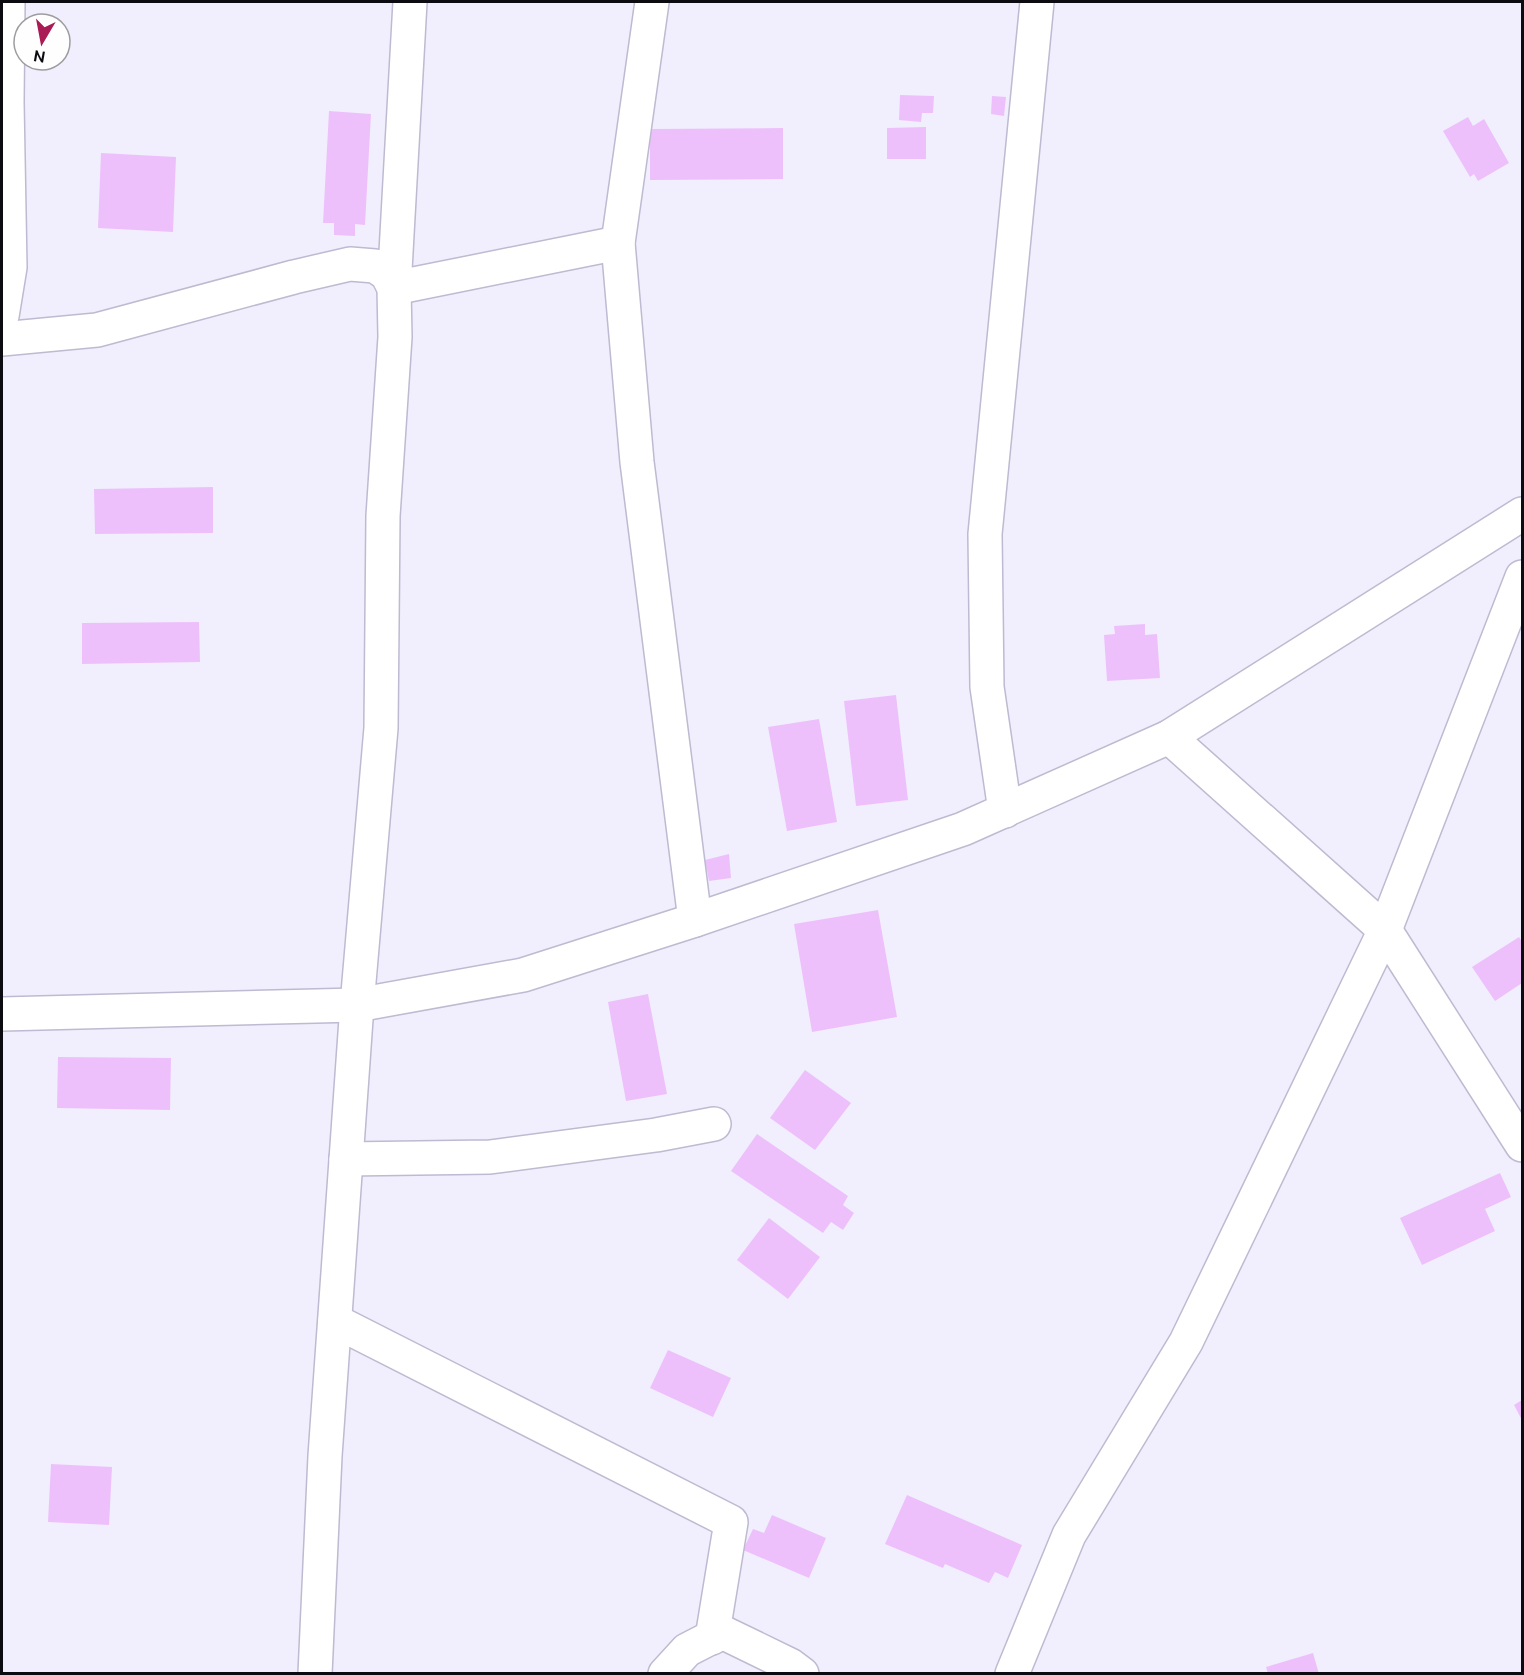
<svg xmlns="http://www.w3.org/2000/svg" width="1524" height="1675" font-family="Ubuntu,sans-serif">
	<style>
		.building { fill: #edc0fc }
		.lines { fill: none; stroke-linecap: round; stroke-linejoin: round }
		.minor-casing { stroke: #bebad1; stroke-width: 36 }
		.minor { stroke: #fff; stroke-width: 33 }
	</style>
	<rect width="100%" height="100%" fill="#f1effd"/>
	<g class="building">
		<polygon points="900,95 934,96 933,113 922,113 921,122 899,120"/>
		<polygon points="992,96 1006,97 1004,116 991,114"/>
		<polygon points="329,111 371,114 365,225 355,224 355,236 334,235 334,223 323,223"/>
		<polygon points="1468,117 1473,126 1484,119 1509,163 1478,181 1474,174 1470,177 1443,131"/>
		<polygon points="926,127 926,159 887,159 887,128"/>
		<polygon points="783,128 783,179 650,180 650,129"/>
		<polygon points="101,153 176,157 173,232 98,228"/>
		<polygon points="213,487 213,533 95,534 94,489"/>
		<polygon points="199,622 200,662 82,664 82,623"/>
		<polygon points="1145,624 1145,635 1157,634 1160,678 1107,681 1104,635 1115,634 1114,626"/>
		<polygon points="896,695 908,800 856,806 844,701"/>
		<polygon points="819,719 837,822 787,831 768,727"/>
		<polygon points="729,854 731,878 709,881 705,860"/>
		<polygon points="878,910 897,1017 812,1032 794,924"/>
		<polygon points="1519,937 1522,942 1522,983 1495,1001 1472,967"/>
		<polygon points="648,994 667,1094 626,1101 608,1002"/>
		<polygon points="58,1057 171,1058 170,1110 57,1108"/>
		<polygon points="805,1070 851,1103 815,1150 770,1118"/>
		<polygon points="757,1134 848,1196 843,1205 854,1213 843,1230 831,1222 823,1233 731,1171"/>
		<polygon points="1500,1173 1511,1197 1485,1209 1495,1231 1422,1265 1400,1218"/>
		<polygon points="769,1218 820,1257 788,1299 737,1260"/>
		<polygon points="668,1350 731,1378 713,1417 650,1388"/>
		<polygon points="1522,1400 1522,1420 1514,1405"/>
		<polygon points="51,1464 112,1467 109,1525 48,1522"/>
		<polygon points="907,1495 1022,1545 1008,1578 995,1572 989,1583 945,1564 943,1568 885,1544"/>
		<polygon points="772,1515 826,1538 809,1578 743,1550 753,1529 764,1533"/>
		<polygon points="1313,1653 1319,1674 1268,1674 1266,1667"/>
	</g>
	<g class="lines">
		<g class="minor-casing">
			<g id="minor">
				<polyline points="410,2 394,288 618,243"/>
				<polyline points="652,2 618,243 637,462 695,920"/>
				<polyline points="2,316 10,267 7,102 8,2"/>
				<polyline points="2,339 97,330 294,277 350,264 375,266 387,274 394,288 395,337 383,516 381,728 357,1005 325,1456 315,1674"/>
				<polyline points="1169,737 1385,930 1522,1145"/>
				<polyline points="1005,811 987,687 985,534 1037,2"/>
				<polyline points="2,1014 357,1005 523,975 695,920 963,829 1169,737 1522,514"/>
				<polyline points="346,1159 490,1157 656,1135 714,1124"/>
				<polyline points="335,1321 731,1522 712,1638"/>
				<polyline points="665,1674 687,1650 722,1632 790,1665 802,1674"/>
				<polyline points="1012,1674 1069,1535 1186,1342 1385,930 1522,577"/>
			</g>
		</g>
		<use href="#minor" class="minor"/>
	</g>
	<rect width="1524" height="1675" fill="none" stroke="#0c0b12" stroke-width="6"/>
	<g transform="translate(42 42) rotate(190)"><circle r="28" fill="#fefefe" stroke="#9d9da0" stroke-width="1.5"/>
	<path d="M0-4.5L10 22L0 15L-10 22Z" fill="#aa1a54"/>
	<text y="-9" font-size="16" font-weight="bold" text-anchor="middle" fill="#0c0b12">N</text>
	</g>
</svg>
